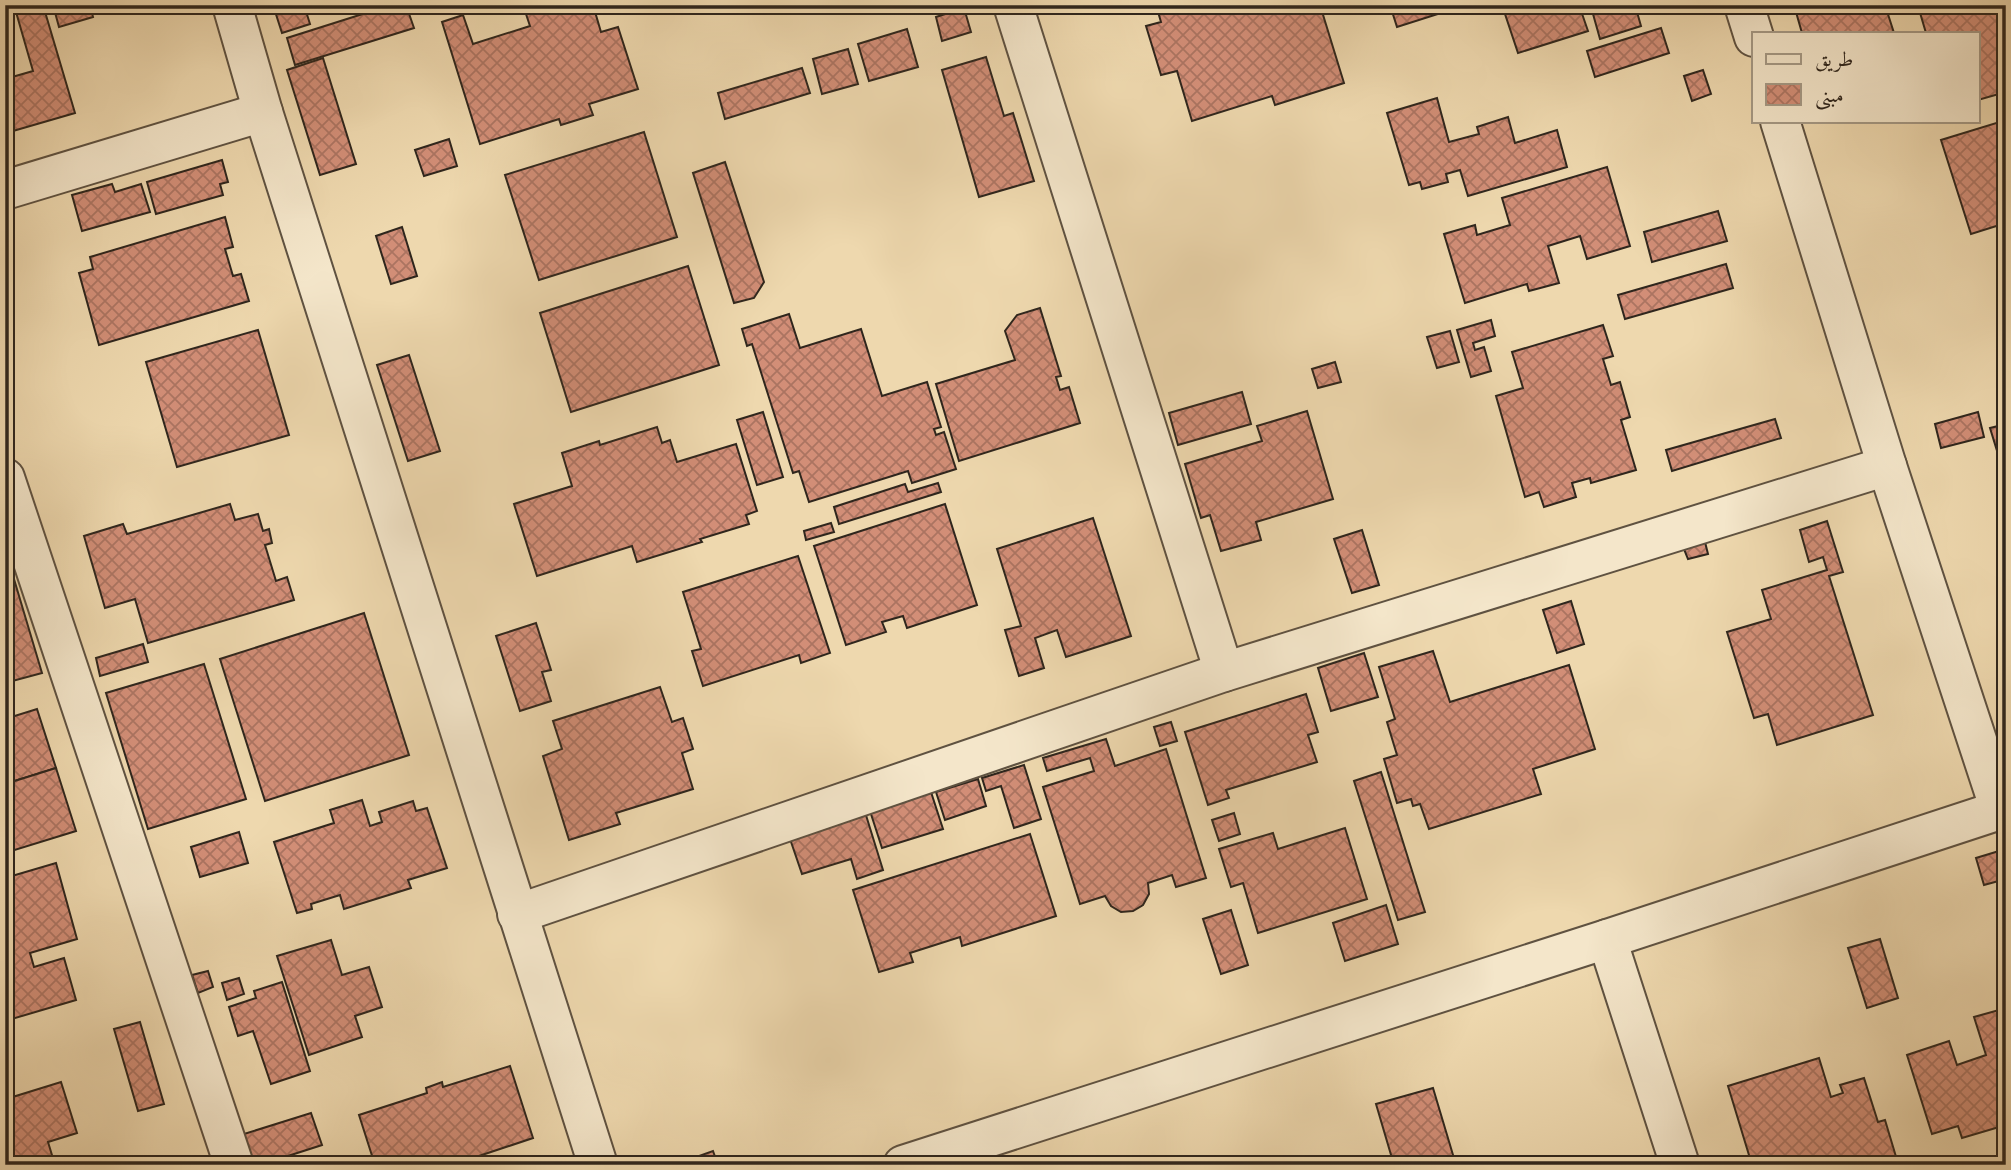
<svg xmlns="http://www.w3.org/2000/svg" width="2011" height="1170" font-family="'Old Standard TT',Amiri,serif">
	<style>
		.building { fill: url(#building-cross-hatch); stroke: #2f261d; stroke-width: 2 }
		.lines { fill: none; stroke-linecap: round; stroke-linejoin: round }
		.minor-casing { stroke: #5f5241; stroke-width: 42 }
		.minor { stroke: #f4e6ca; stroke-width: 38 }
	</style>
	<defs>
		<pattern id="building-cross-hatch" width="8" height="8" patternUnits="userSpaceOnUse" patternTransform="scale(1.75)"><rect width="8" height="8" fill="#d28e77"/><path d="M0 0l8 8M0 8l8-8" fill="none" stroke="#ab7461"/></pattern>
	</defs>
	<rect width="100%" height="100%" fill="#eed8ae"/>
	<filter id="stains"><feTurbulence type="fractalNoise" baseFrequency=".00286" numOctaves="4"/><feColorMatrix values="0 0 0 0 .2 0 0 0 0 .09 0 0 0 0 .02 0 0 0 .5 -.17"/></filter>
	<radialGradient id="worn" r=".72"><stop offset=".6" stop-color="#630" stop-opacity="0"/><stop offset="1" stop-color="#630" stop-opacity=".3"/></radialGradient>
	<g class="building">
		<polygon points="14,5 43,5 75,113 13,131 5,105 5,79 33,71"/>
		<polygon points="53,5 90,5 93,17 59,27"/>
		<polygon points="282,5 304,5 310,24 282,33 274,8"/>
		<polygon points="391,5 406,5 414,28 295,65 287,38"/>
		<polygon points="523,5 593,5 601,32 618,27 638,89 589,104 593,115 561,125 559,119 480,144 442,22 463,15 473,44 530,26"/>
		<polygon points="1156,5 1320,5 1344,83 1275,105 1272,96 1192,121 1177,71 1161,75 1146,26 1161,22"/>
		<polygon points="1390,5 1466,5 1397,27"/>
		<polygon points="1502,5 1579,5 1588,31 1518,53"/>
		<polygon points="1621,5 1635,5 1641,26 1600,39 1593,14"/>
		<polygon points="1794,5 1885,5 1894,33 1802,33"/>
		<polygon points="1921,5 2006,5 2006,92 1978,100 1978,33 1926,33 1918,6"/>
		<polygon points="964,8 971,32 942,41 936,17"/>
		<polygon points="1661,28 1669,53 1595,77 1587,51"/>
		<polygon points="907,29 918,67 869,81 858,44"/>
		<polygon points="848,49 858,84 822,94 813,59"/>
		<polygon points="986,57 1004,116 1013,113 1034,181 979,197 942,70"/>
		<polygon points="323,58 356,164 320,175 287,70"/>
		<polygon points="802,68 810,93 725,119 718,93"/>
		<polygon points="1703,70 1711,94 1692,101 1684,76"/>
		<polygon points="1437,98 1449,142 1479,134 1477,127 1508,117 1515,143 1557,130 1567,167 1468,196 1460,170 1446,174 1448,182 1422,189 1420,182 1409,185 1387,113"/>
		<polygon points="2006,120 2006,223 1971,234 1941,140"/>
		<polygon points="644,132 677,237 539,280 505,175"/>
		<polygon points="449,139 457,166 424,176 415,150"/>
		<polygon points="222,160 228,182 220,184 223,195 156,214 147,182"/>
		<polygon points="725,162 764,282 754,298 734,303 693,173"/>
		<polygon points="1607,167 1630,246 1587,259 1580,236 1548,246 1559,283 1529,291 1527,284 1465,303 1444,234 1475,225 1477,235 1510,225 1502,198"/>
		<polygon points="112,184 115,192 141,184 150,212 82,231 72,195"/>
		<polygon points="1718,211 1727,241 1652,262 1644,232"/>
		<polygon points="225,217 233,247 225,249 233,276 241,274 249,301 99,345 79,273 93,269 90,257"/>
		<polygon points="402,227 417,276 391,284 376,236"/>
		<polygon points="1726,264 1733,288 1625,319 1618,295"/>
		<polygon points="688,266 719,365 571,412 540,313"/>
		<polygon points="1040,308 1061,376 1056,377 1060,390 1069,387 1080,423 959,461 936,384 1015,360 1005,331 1017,315"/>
		<polygon points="789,314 800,348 861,329 882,396 927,382 941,427 934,429 936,435 944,432 956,469 912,483 908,471 809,502 799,471 793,473 752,344 747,346 742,329"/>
		<polygon points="1491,320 1495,336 1473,343 1475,350 1484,347 1491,371 1471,377 1457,330"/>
		<polygon points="1603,325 1613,356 1603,359 1611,385 1620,382 1630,417 1621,420 1636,470 1591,483 1590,478 1572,483 1576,497 1544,507 1539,492 1525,497 1496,396 1523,388 1512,352"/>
		<polygon points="258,330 289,435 177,467 146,362"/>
		<polygon points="1450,331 1459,362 1437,368 1427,337"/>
		<polygon points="409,355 440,451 408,461 377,365"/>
		<polygon points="1335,362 1341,382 1318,388 1312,369"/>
		<polygon points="1242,392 1251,424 1178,445 1169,413"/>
		<polygon points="1307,411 1333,499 1256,522 1261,540 1221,551 1210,515 1201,518 1185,464 1262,441 1257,426"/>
		<polygon points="763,412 783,477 757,485 737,420"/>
		<polygon points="1978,412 1984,437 1941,448 1935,424"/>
		<polygon points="1775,419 1781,438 1672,471 1666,450"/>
		<polygon points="2006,424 2006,452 1998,454 1990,428"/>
		<polygon points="657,427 662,443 670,440 677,462 736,444 757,511 746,515 749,524 700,539 702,542 637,562 632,546 537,576 514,504 572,486 562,453 599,441 600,445"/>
		<polygon points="938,483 941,492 839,524 834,507 905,484 908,492"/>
		<polygon points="230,504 235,520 258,514 263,531 269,529 272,543 265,545 276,581 287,577 294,600 148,643 135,599 105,608 84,536 123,524 127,534"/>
		<polygon points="945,504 977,605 907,628 903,616 882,622 886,632 846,645 814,546"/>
		<polygon points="1093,518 1131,636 1066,657 1057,630 1035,638 1044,668 1019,676 1005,630 1021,626 997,549"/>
		<polygon points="1827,521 1843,572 1829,576 1873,715 1777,745 1768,714 1754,718 1727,632 1771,619 1762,590 1827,570 1823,557 1809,562 1800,530"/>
		<polygon points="831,523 834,532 806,540 804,531"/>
		<polygon points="1362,530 1379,585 1352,593 1334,539"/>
		<polygon points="1705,542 1708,554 1688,559 1684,549"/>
		<polygon points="798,556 830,653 801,663 799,655 703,686 692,651 701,649 683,592"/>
		<polygon points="11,569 42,673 5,683 5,571"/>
		<polygon points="1571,601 1584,644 1557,653 1543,610"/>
		<polygon points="364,613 409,755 265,801 220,659"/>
		<polygon points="536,623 551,670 542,672 551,701 520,711 496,636"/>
		<polygon points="143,644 148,662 100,676 96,658"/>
		<polygon points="1433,651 1450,702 1569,665 1595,749 1533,769 1541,794 1429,829 1420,804 1413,806 1411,799 1397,803 1384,759 1397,755 1387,722 1395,719 1379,667"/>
		<polygon points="1364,653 1378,697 1331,711 1318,668"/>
		<polygon points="204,664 246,799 148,829 106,693"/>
		<polygon points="660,687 672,722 683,718 693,749 682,753 693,789 616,813 620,824 569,840 543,756 562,749 553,721"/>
		<polygon points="1306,694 1318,732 1308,735 1317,762 1226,790 1229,798 1208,805 1185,732"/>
		<polygon points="37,709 56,768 5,784 5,719"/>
		<polygon points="1171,722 1177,741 1160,746 1154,727"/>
		<polygon points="1106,739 1115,766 1166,749 1206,878 1176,887 1172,875 1148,883 1149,894 1143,905 1133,911 1121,912 1111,906 1105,896 1080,904 1043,787 1094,771 1090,758 1047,771 1043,758"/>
		<polygon points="1024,765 1041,819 1014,828 1001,786 986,791 982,778"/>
		<polygon points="56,768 76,831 5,853 5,784"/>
		<polygon points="1381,772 1425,912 1398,920 1354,781"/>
		<polygon points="978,779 986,806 945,820 936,792"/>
		<polygon points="931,792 943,829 882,848 870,811"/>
		<polygon points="362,800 370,826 382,822 379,812 413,801 416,811 427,808 447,868 408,880 411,888 344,909 340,895 311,904 312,909 297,913 274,842 334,823 330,810"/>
		<polygon points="865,812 883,870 857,879 851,859 802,874 789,836"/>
		<polygon points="1234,813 1240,834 1219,841 1212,820"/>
		<polygon points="1345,828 1367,899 1258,933 1243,883 1231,887 1219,849 1273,833 1278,849"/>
		<polygon points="239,832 248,863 200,877 191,847"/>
		<polygon points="1030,834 1056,916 962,946 960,937 910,953 913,962 879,972 853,890"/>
		<polygon points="1999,851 2006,871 2006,879 1984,885 1976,858"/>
		<polygon points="56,863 77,939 30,953 34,967 64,958 76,1000 5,1021 5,878"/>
		<polygon points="1386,905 1398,944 1345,961 1333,923"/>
		<polygon points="1231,910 1248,965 1221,974 1203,919"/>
		<polygon points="1880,939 1898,998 1867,1008 1848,948"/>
		<polygon points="331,940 342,975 369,967 382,1007 355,1016 362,1037 309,1055 277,956"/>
		<polygon points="208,971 213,987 198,993 192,975"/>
		<polygon points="239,978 244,994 227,1000 222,983"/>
		<polygon points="282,982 310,1071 271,1084 253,1031 238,1036 229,1007 256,998 254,991"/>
		<polygon points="2006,1008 2006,1125 1962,1138 1958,1126 1932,1134 1907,1055 1949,1041 1957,1065 1986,1055 1974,1017"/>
		<polygon points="140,1022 164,1104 138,1111 114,1029"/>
		<polygon points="1819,1058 1831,1097 1843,1093 1840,1085 1864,1078 1878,1122 1885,1120 1897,1160 1882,1165 1752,1165 1728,1086"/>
		<polygon points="510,1066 533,1138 452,1165 375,1165 359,1115 427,1093 426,1088 442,1082 443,1087"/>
		<polygon points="61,1082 77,1133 48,1142 55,1165 5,1165 5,1098 6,1099"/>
		<polygon points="1433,1088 1456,1165 1394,1165 1376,1104"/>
		<polygon points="311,1113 322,1145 260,1165 250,1165 241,1135"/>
		<polygon points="713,1151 718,1165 699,1165 696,1157"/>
	</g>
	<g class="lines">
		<g class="minor-casing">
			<g id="minor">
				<polyline points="232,5 263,112 598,1165"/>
				<polyline points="1013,5 1224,672"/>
				<polyline points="1744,5 1754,37"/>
				<polyline points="1780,121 1887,466 2000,810"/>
				<polyline points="5,190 263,112"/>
				<polyline points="5,478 234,1165"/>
				<polyline points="517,914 1224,672 1887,466"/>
				<polyline points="1607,939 1680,1165"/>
				<polyline points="903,1165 1607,939 2006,808"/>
			</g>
		</g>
		<use href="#minor" class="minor"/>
	</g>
	<rect width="2011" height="1170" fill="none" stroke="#eed8ae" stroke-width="28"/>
	<rect x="7" y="7" width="1997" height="1156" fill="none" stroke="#2f261d" stroke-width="3.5"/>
	<rect x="14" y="14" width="1983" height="1142" fill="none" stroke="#2f261d" stroke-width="2"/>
	<rect x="1752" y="32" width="228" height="91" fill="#f4e6ca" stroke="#a59985" stroke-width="2"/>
	<rect x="1766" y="54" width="35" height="10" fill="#f4e6ca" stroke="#a59985" stroke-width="2"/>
	<text x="1815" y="66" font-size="21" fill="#2f261d">طريق</text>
	<rect x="1766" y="84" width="35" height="21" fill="url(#building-cross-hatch)" stroke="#a59985" stroke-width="2"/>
	<text x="1815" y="102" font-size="21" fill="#2f261d">مبنى</text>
	<rect width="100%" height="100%" filter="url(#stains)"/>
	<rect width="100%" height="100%" fill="url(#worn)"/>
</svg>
